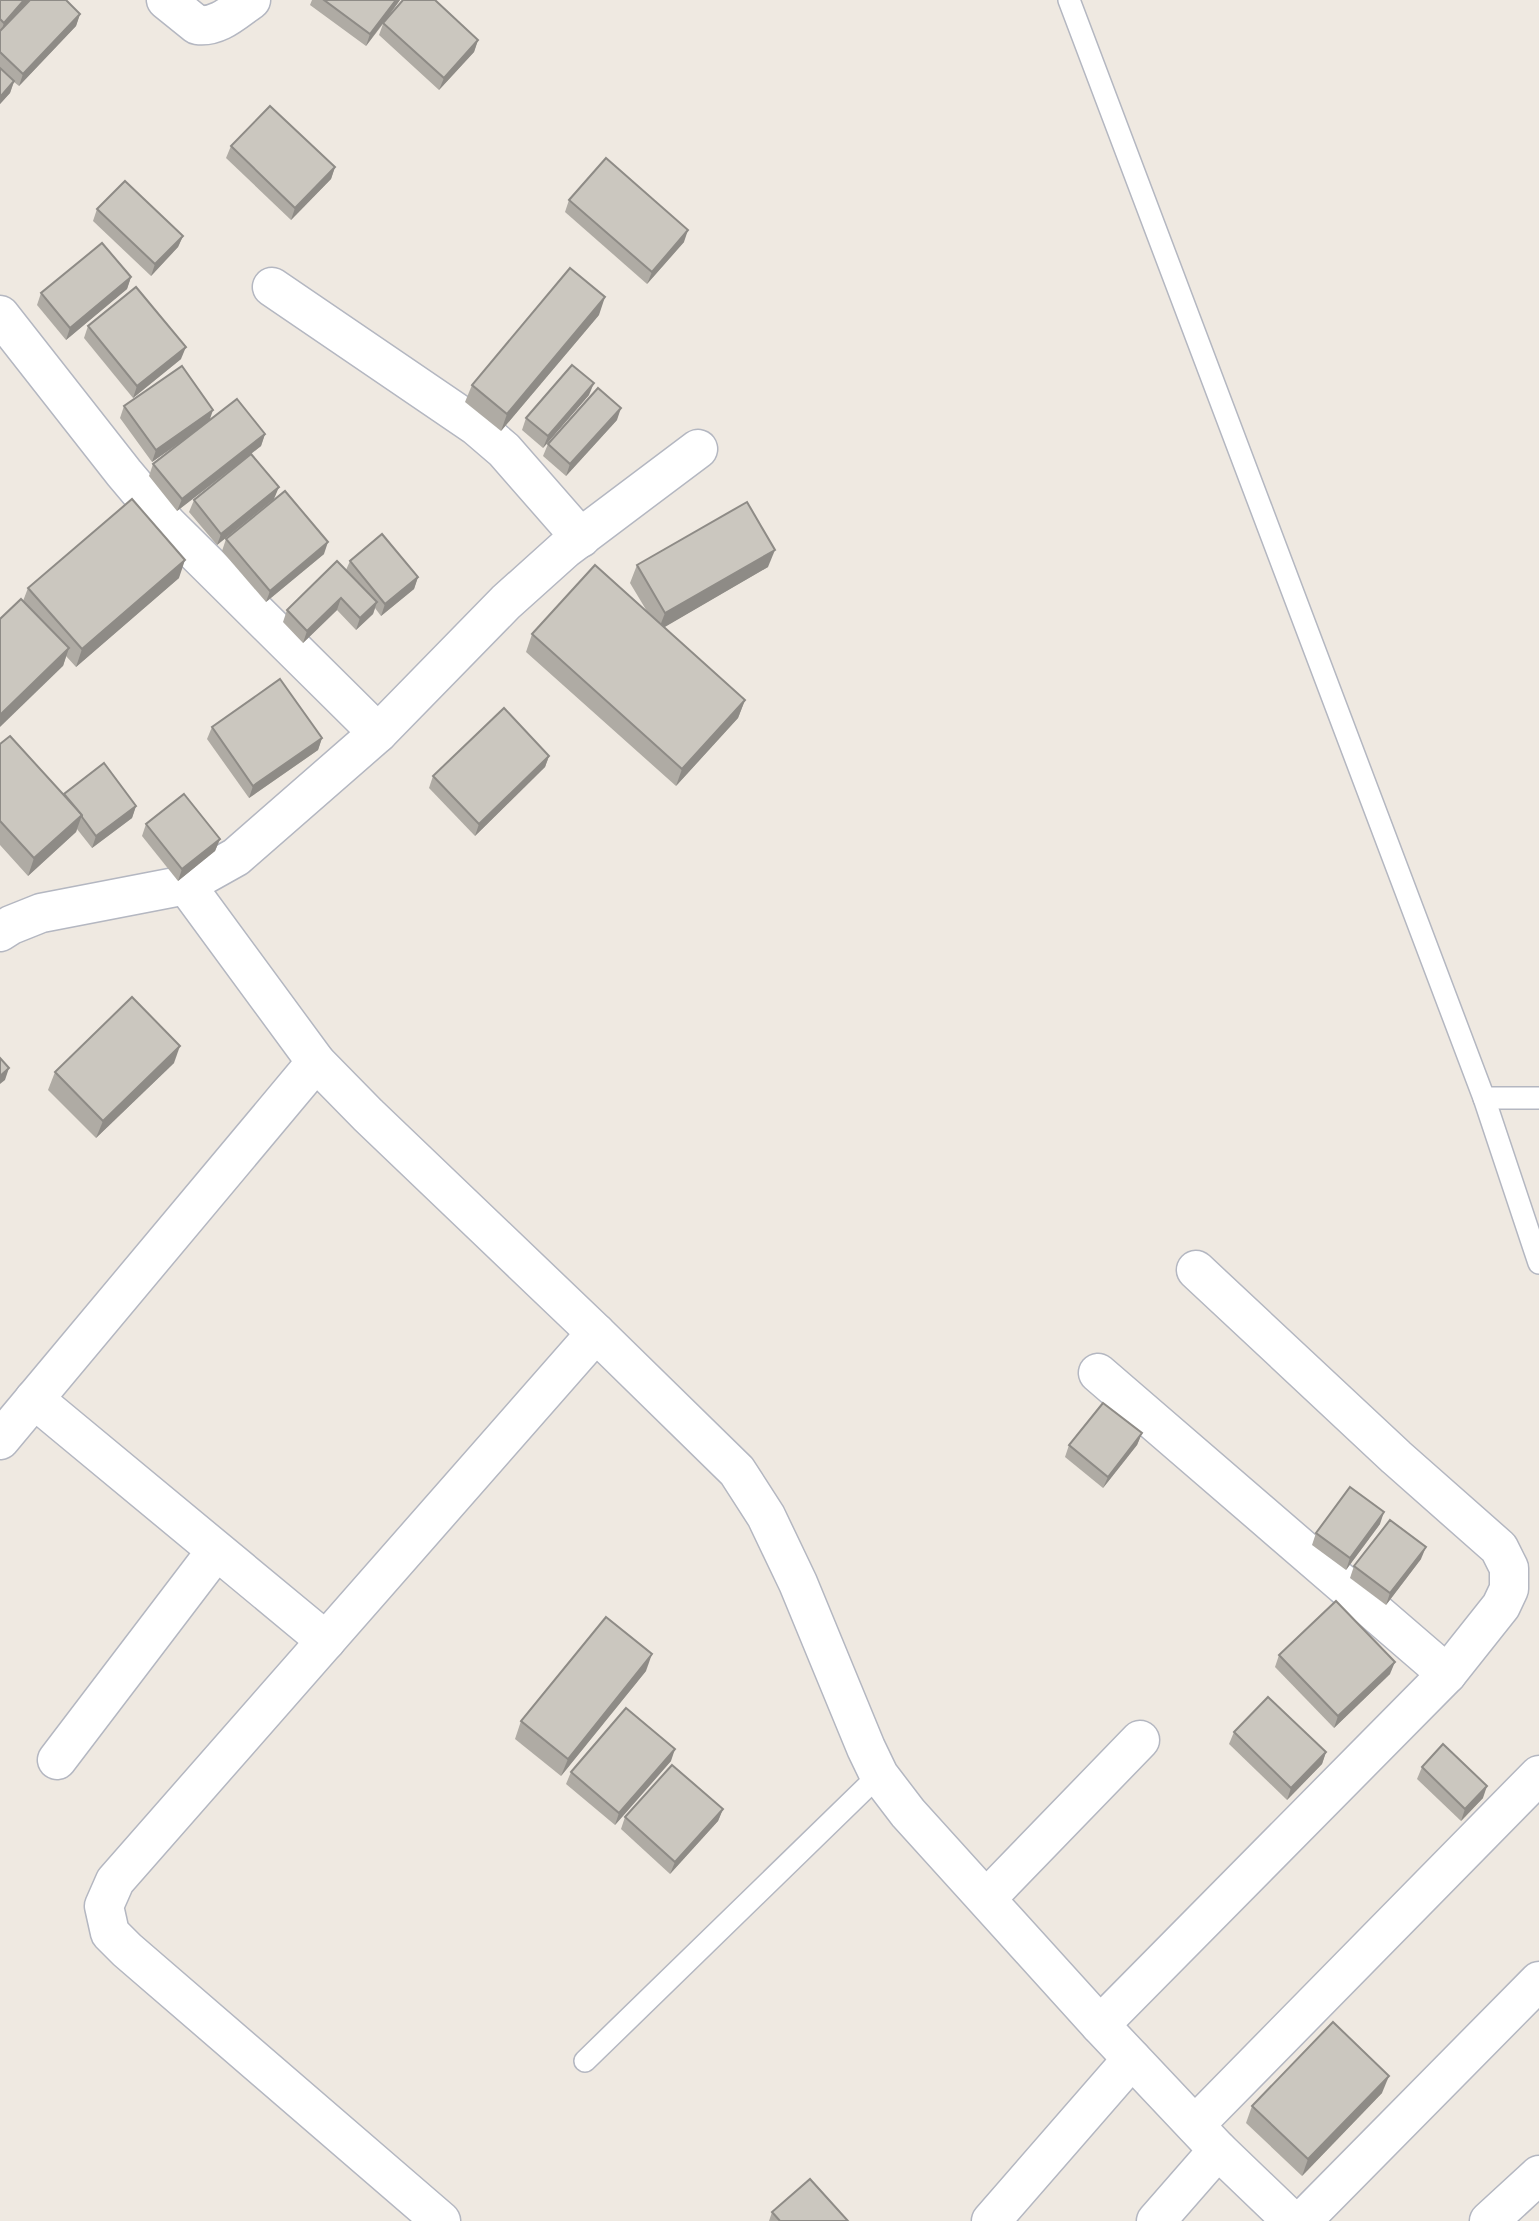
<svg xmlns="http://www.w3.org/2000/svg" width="1539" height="2221" font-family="'PT Sans',sans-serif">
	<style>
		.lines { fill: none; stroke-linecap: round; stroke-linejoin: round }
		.lane-casing { stroke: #b4b7c1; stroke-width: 24 }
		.street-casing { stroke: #b4b7c1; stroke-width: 41 }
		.lane { stroke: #fff; stroke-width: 21 }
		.street { stroke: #fff; stroke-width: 38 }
		.wall { fill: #afaba4 }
		.shaded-wall { fill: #8e8b86 }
		.building { fill: #cbc7bf; stroke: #8e8b86; stroke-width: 2 }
	</style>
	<rect width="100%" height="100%" fill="#efe9e1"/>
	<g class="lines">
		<g class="lane-casing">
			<g id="lane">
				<polyline points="1069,0 1484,1098 1539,1263"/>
				<polyline points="1484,1098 1539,1098"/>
				<polyline points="585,2061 879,1775"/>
			</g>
		</g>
		<g class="street-casing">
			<g id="street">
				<path d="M 166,0 L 197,25 C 218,28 235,11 251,0"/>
				<polyline points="272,287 476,426 504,450 581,538"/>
				<polyline points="0,315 124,473 167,524 378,733"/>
				<polyline points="186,885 316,1062 368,1115 596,1333 737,1471 766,1516 798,1583 866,1748 879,1775 908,1813 1100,2025 1218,2150 1292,2221"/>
				<polyline points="0,932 11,925 41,913 186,885 236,857 378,733 506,602 565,549 698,449"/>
				<polyline points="1098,1373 1447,1674"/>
				<polyline points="34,1399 326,1641"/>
				<polyline points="0,1440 316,1062"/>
				<polyline points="57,1760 216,1551"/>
				<polyline points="987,1898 1140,1740"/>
				<polyline points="1100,2025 1447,1674 1501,1606 1509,1589 1509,1568 1499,1548 1396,1457 1196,1270"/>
				<polyline points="1195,2125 1539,1775"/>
				<polyline points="441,2221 127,1950 110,1933 104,1906 115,1881 596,1333"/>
				<polyline points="991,2221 1132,2059"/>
				<polyline points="1156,2221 1218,2150"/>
				<polyline points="1302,2221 1539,1981"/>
				<polyline points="1489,2221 1539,2175"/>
			</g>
		</g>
		<use href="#lane" class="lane"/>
		<use href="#street" class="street"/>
	</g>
	<g class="wall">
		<polygon points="0,0 80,14 76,26 19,86 14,82 10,93 0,104"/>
		<polygon points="312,0 400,0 385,21 478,40 474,52 439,90 379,35 383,24 366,46 310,5"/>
		<polygon points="231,146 335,167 331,179 291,220 226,158"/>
		<polygon points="569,200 684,242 647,284 565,212"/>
		<polygon points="97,209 183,236 178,247 151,276 93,221"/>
		<polygon points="131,277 127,289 66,340 37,305 41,293"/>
		<polygon points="599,315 501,431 465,402 472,385"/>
		<polygon points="88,326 181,359 133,398 84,338"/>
		<polygon points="589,395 543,448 522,430 526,418"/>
		<polygon points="124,406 210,420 265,434 261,446 251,454 274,499 217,545 189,512 194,500 246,458 177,511 149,476 153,464 188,437 152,462 120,418"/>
		<polygon points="617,420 566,476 543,456 548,444"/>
		<polygon points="226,539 324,554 266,602 222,551"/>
		<polygon points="350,561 418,577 414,589 381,616 375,608 373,614 356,630 337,610 303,643 283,622 287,610 346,570"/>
		<polygon points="637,565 768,567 664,627 745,700 738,718 676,786 526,652 532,634 648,613 630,583"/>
		<polygon points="179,578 76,667 66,656 63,666 23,601 28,588"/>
		<polygon points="212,727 322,738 318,750 249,798 207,739"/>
		<polygon points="0,744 64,794 136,806 132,818 92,848 77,829 76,832 28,876 0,845"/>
		<polygon points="549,756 545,767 475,836 429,788 433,776"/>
		<polygon points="146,824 220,839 215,851 178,881 142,836"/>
		<polygon points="174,1063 96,1138 48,1090 55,1072"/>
		<polygon points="1142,1433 1137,1445 1103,1488 1065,1457 1069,1445"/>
		<polygon points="1380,1524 1346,1570 1312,1545 1316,1533"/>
		<polygon points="1421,1559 1386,1605 1350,1578 1354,1566"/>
		<polygon points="1279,1655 1390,1674 1334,1728 1275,1667"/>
		<polygon points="646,1671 561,1776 515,1739 521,1721"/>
		<polygon points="1234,1732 1326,1752 1322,1764 1287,1800 1229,1744"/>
		<polygon points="671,1761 615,1825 566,1784 571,1772"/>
		<polygon points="1422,1767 1483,1798 1461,1821 1417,1779"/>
		<polygon points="723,1809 718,1821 670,1874 621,1829 625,1817"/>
		<polygon points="1382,2093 1302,2176 1246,2123 1252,2106"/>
		<polygon points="772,2212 848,2221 769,2221"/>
	</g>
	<g class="shaded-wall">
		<polygon points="24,0 30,0 0,35 4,23"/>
		<polygon points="396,0 400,0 366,46 370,34"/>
		<polygon points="80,14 76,26 19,86 23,74"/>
		<polygon points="478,40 474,52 439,90 444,78"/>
		<polygon points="14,81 10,93 0,104 0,97"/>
		<polygon points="335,167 331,179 291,220 295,208"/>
		<polygon points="688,230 684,242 647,284 652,272"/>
		<polygon points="183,236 178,247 151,276 155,264"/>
		<polygon points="131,277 127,289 66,340 70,328"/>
		<polygon points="605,297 599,315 501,431 507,414"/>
		<polygon points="186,347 181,359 133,398 137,386"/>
		<polygon points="594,383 589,395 543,448 548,436"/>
		<polygon points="621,408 617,420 566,476 570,464"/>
		<polygon points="213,410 209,422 152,462 156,450"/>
		<polygon points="265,434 261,446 177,511 182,499"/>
		<polygon points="279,487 274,499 217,545 221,534"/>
		<polygon points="328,542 324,554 266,602 270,591"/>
		<polygon points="775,550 768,567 658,631 665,613"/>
		<polygon points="185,560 179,578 76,667 82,649"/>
		<polygon points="418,577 414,589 381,616 385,604"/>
		<polygon points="341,598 337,610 303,643 307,631"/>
		<polygon points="377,602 373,614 356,630 360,618"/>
		<polygon points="69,648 63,666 0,727 0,715"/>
		<polygon points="745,700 738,718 676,786 682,769"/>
		<polygon points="322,738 318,750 249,798 253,786"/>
		<polygon points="549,756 545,767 475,836 479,824"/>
		<polygon points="136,806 132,818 92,848 96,836"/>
		<polygon points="82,815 76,832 28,876 34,858"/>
		<polygon points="220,839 215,851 178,881 182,869"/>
		<polygon points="180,1046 174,1063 96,1138 103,1121"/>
		<polygon points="9,1068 5,1080 0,1084 0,1076"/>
		<polygon points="1142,1433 1137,1445 1103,1488 1108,1477"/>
		<polygon points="1384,1512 1380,1524 1346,1570 1350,1558"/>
		<polygon points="1426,1547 1421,1559 1386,1605 1390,1593"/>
		<polygon points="652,1654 646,1671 561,1776 568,1759"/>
		<polygon points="1395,1662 1390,1674 1334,1728 1338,1716"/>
		<polygon points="675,1749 671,1761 615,1825 619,1813"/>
		<polygon points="1326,1752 1322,1764 1287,1800 1291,1788"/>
		<polygon points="1487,1786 1483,1798 1461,1821 1465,1809"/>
		<polygon points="723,1809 718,1821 670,1874 675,1862"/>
		<polygon points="1389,2076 1382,2093 1302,2176 1308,2159"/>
	</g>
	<g class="building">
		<polygon points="0,0 24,0 4,23 0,19"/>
		<polygon points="30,0 66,0 80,14 23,74 0,52 0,31"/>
		<polygon points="324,0 396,0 370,34"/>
		<polygon points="403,0 435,0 478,40 444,78 383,23"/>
		<polygon points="0,68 14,81 0,97"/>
		<polygon points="270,106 335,167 295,208 231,146"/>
		<polygon points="606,158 688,230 652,272 569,200"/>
		<polygon points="125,181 183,236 155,264 97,209"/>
		<polygon points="102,243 131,277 70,328 41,293"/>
		<polygon points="570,268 605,297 507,414 472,385"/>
		<polygon points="136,287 186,347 137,386 88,326"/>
		<polygon points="572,365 594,383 548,436 526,418"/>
		<polygon points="182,366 213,410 156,450 124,406"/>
		<polygon points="598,388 621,408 570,464 548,444"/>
		<polygon points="237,399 265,434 182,499 153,464"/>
		<polygon points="251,454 279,487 221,534 194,500"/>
		<polygon points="285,491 328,542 270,591 226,539"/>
		<polygon points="132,499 185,560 82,649 28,588"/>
		<polygon points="747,502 775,550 665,613 637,565"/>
		<polygon points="382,534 418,577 385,604 350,561"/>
		<polygon points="337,561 377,602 360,618 341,598 307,631 287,610"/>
		<polygon points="595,565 745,700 682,769 532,634"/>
		<polygon points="21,599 69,648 0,715 0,619"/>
		<polygon points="280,679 322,738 253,786 212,727"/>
		<polygon points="504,708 549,756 479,824 433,776"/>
		<polygon points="10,736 82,815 34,858 0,821 0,744"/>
		<polygon points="104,763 136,806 96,836 82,817 82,815 64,794"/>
		<polygon points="184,794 220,839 182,869 146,824"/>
		<polygon points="132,997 180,1046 103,1121 55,1072"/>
		<polygon points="0,1058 9,1068 0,1076"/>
		<polygon points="1103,1403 1142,1433 1108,1477 1069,1445"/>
		<polygon points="1350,1487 1384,1512 1350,1558 1316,1533"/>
		<polygon points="1390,1520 1426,1547 1390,1593 1354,1566"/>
		<polygon points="1336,1601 1395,1662 1338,1716 1279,1655"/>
		<polygon points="606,1617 652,1654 568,1759 521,1721"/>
		<polygon points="1268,1697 1326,1752 1291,1788 1234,1732"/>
		<polygon points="626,1708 675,1749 619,1813 571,1772"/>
		<polygon points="1443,1744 1487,1786 1465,1809 1422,1767"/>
		<polygon points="672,1765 723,1809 675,1862 625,1817"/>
		<polygon points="1333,2022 1389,2076 1308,2159 1252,2106"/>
		<polygon points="810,2179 848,2221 780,2221 772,2212"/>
	</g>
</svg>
